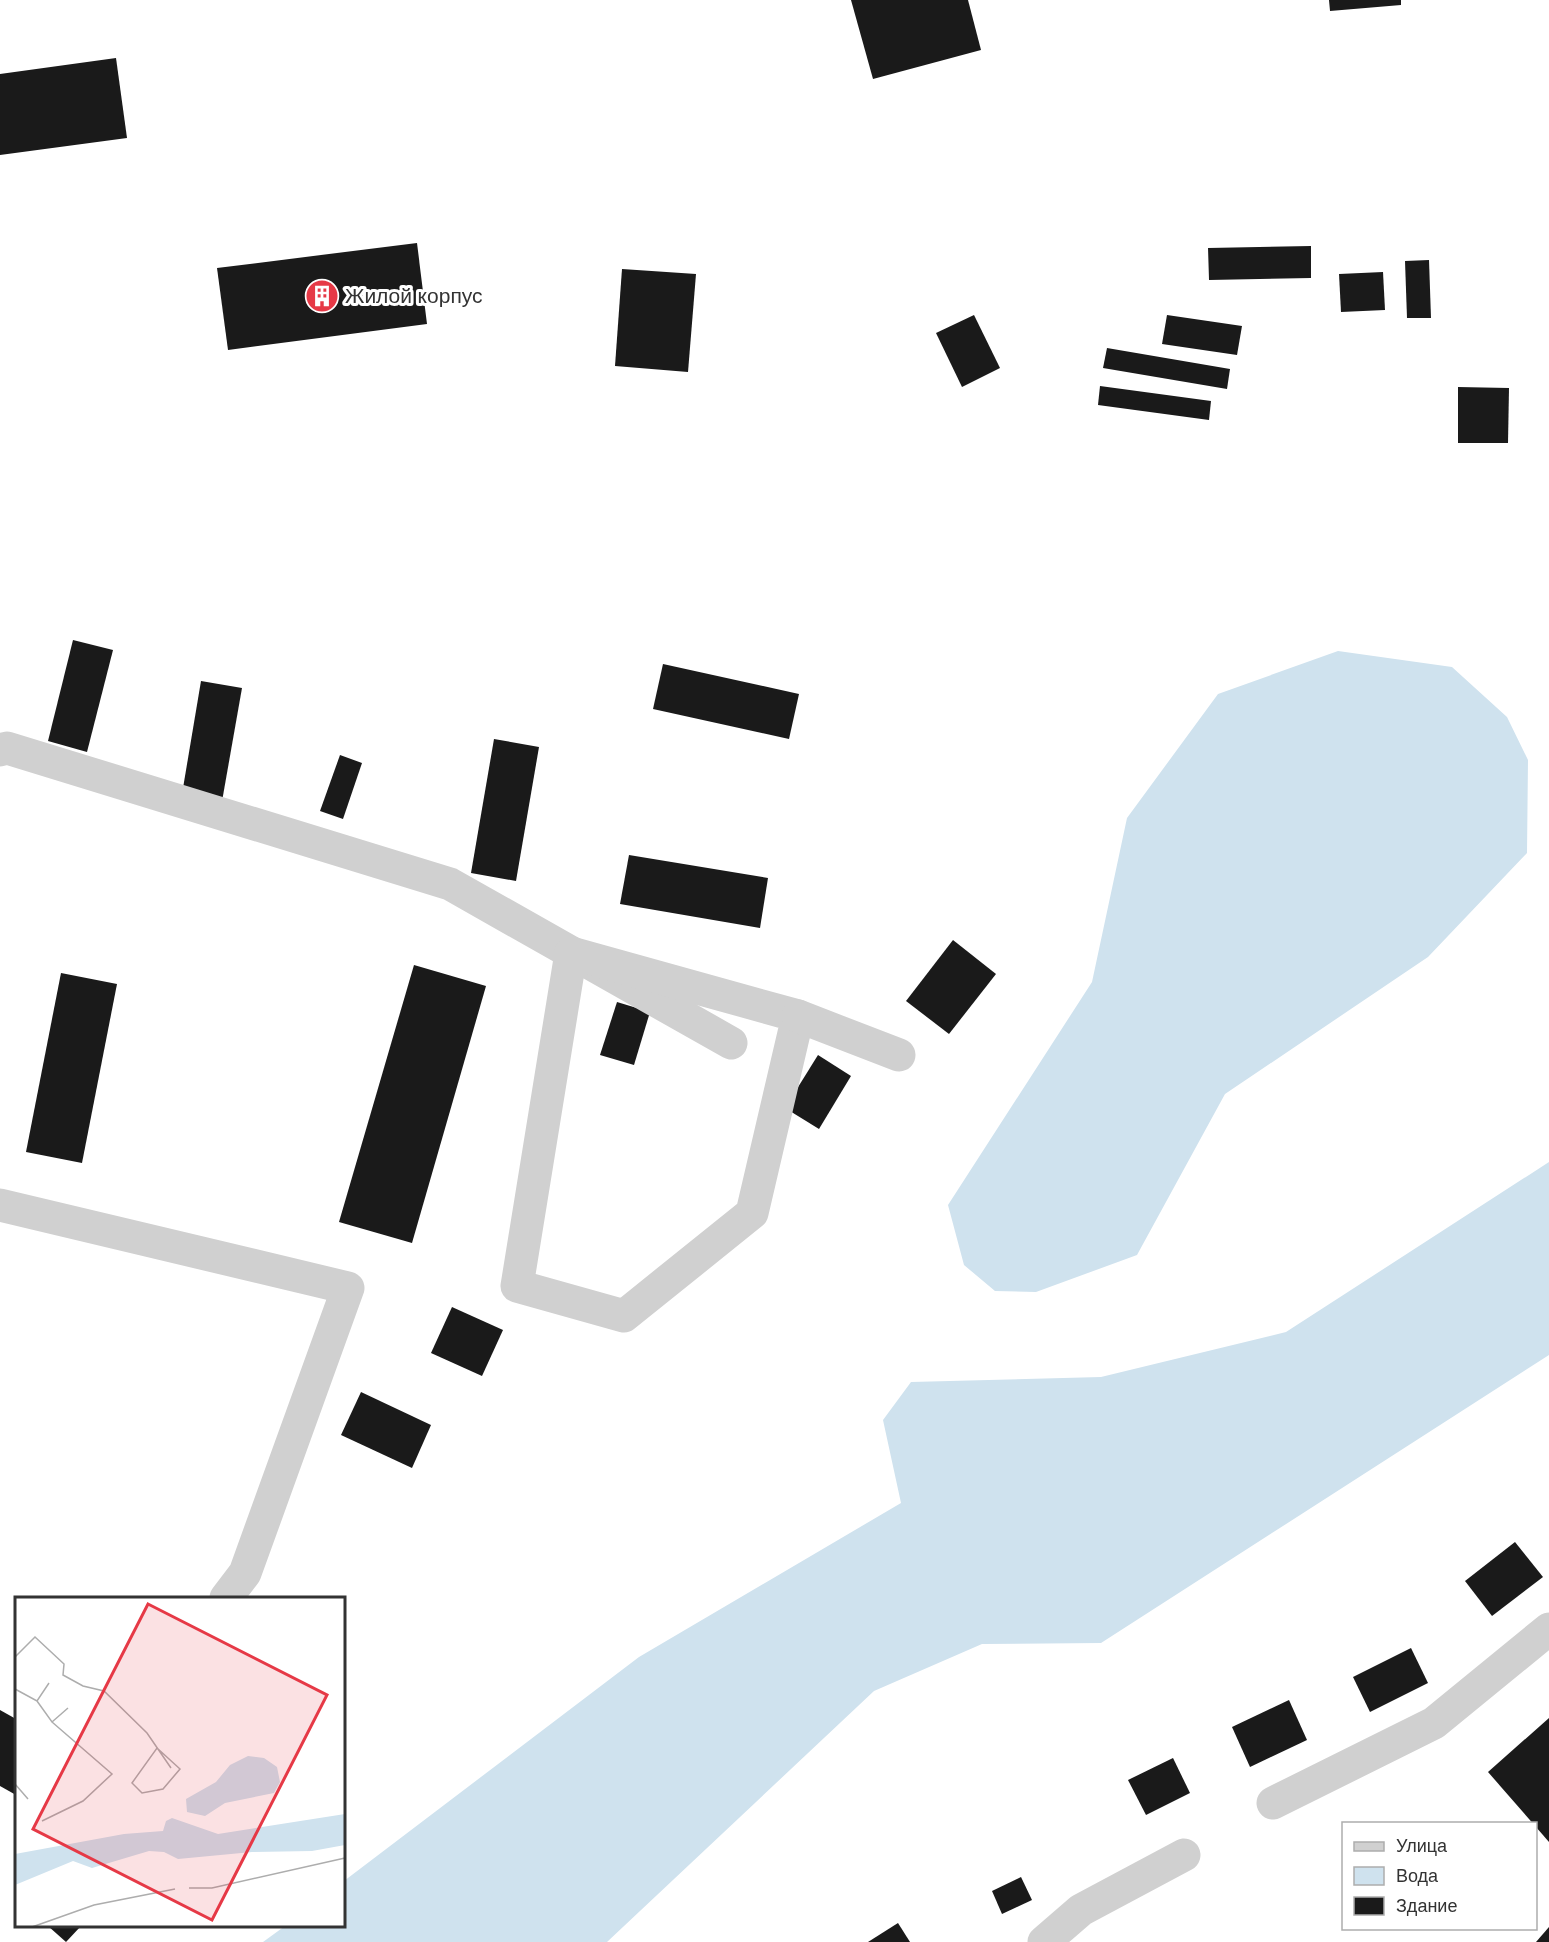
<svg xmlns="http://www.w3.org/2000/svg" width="1549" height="1942" font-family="'DM Sans',sans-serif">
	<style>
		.water { fill: #cfe2ee }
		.building { fill: #1a1a1a }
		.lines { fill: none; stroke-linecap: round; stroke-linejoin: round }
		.minor { stroke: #d0d0d0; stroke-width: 33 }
		.labels { text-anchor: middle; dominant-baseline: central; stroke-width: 6; stroke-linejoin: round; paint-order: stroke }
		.poi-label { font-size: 21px; fill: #333; stroke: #fff; text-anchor: start }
		.inset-road { fill: none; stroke: #adadad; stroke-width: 1.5 }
		.view { fill: #e63946; fill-opacity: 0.15; stroke: #e63946; stroke-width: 3 }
		.inset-edge { fill: none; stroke: #333; stroke-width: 3 }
	</style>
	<rect width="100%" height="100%" fill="#fff"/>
	<g class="water">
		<polygon points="1338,651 1452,667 1507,717 1528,760 1527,853 1428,957 1225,1094 1137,1255 1036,1292 995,1291 964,1265 948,1205 1092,982 1127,818 1218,694"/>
		<polygon points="1549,1162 1549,1355 1101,1643 982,1644 874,1691 607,1942 263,1942 285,1926 344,1926 344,1881 639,1657 901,1503 883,1420 911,1382 1101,1377 1286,1332"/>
	</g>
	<g class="building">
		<polygon points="851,0 968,0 981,50 873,79"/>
		<polygon points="1329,0 1401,0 1401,5 1330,11"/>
		<polygon points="116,58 127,138 0,155 0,74"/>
		<polygon points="417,243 427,324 228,350 217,268"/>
		<polygon points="1311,246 1311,278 1209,280 1208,248"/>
		<polygon points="1429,260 1431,318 1407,318 1405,261"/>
		<polygon points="622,269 696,274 688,372 615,366"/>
		<polygon points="1383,272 1385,310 1341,312 1339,274"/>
		<polygon points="974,315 1000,368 962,387 936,333"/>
		<polygon points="1167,315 1242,326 1237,355 1162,344"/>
		<polygon points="1107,348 1230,369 1227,389 1103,368"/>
		<polygon points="1100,386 1211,401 1209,420 1098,405"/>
		<polygon points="1458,387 1509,388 1508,443 1458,443"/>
		<polygon points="73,640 113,650 87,752 48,741"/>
		<polygon points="663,664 799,694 789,739 653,709"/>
		<polygon points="201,681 242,688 221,807 181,800"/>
		<polygon points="494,739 539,747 516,881 471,873"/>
		<polygon points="340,755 362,763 343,819 320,811"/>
		<polygon points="629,855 768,878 760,928 620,904"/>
		<polygon points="953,940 996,974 949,1034 906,1001"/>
		<polygon points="414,965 486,986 412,1243 339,1222"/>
		<polygon points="61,973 117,984 82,1163 26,1152"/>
		<polygon points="617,1002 650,1012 634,1065 600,1055"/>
		<polygon points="818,1055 851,1076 819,1129 785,1108"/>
		<polygon points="452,1307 503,1330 482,1376 431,1353"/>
		<polygon points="361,1392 431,1425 412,1468 341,1435"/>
		<polygon points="1515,1542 1543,1577 1492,1616 1465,1581"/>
		<polygon points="1411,1648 1428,1683 1370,1712 1353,1677"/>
		<polygon points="1289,1700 1307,1740 1250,1767 1232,1727"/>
		<polygon points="0,1710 16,1719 16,1795 0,1786"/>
		<polygon points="1549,1718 1549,1842 1488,1772"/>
		<polygon points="1173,1758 1190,1793 1146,1815 1128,1780"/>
		<polygon points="1021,1877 1032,1900 1002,1914 992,1891"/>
		<polygon points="898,1923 910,1942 868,1942"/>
		<polygon points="48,1926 81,1926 66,1942"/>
		<polygon points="1549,1927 1549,1942 1536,1942"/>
	</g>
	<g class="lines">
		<g class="minor">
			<polyline points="0,750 7,748 450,884 731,1043"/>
			<polygon points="571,953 798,1016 752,1213 624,1316 517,1286"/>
			<polyline points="798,1016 899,1055"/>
			<polyline points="0,1205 348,1288 245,1573 226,1598"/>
			<polyline points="1273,1803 1434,1723 1549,1629"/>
			<polyline points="1044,1942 1081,1910 1184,1855"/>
		</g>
	</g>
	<defs>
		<g id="building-disc" transform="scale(1.725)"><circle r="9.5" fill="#e63946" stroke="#fff"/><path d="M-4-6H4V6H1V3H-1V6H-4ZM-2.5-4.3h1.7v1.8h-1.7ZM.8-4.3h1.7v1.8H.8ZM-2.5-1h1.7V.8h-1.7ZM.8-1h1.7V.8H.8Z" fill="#fff"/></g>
	</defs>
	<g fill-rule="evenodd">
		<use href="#building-disc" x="322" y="296"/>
	</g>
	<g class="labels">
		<g class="poi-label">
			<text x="345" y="296">Жилой корпус</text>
		</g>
	</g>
	<g transform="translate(15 1597)">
		<rect width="330" height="330" fill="#fff"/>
		<path d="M 233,159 L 249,161 L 262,170 L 265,185 L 259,196 L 210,206 L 190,219 L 172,215 L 171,202 L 201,185 L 215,168 ZM 330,217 L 330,248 L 297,254 L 237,255 L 163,262 L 149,255 L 134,254 L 77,271 L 58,264 L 0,288 L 0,257 L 109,237 L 148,234 L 151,224 L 157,221 L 203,237 Z" fill="#cfe2ee"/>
		<path class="inset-road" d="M 0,60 L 20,40 L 49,67 L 48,78 L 68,89 L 89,94 L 132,136 L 156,171M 0,92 L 22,104 L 34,86M 22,104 L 37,125 L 53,111M 142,151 L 165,172 L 148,192 L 127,196 L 117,186 ZM 0,187 L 13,202M 27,224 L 68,204 L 97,177 L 37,125M 174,291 L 197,291 L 330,261M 17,330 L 79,308 L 160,292"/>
		<path class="view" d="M 133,7 L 312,98 L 197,323 L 18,232 Z"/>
		<rect width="330" height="330" class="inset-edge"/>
	</g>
	<rect x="1342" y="1822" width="195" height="108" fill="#ffffff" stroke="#adadad" stroke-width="1.5"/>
	<rect x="1354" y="1842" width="30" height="9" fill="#d0d0d0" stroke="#adadad" stroke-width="1.5"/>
	<text x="1396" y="1852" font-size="18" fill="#333333">Улица</text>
	<rect x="1354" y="1867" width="30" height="18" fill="#cfe2ee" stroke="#adadad" stroke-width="1.5"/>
	<text x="1396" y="1882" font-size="18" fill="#333333">Вода</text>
	<rect x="1354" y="1897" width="30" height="18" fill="#1a1a1a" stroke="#adadad" stroke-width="1.5"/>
	<text x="1396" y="1912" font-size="18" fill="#333333">Здание</text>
</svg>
